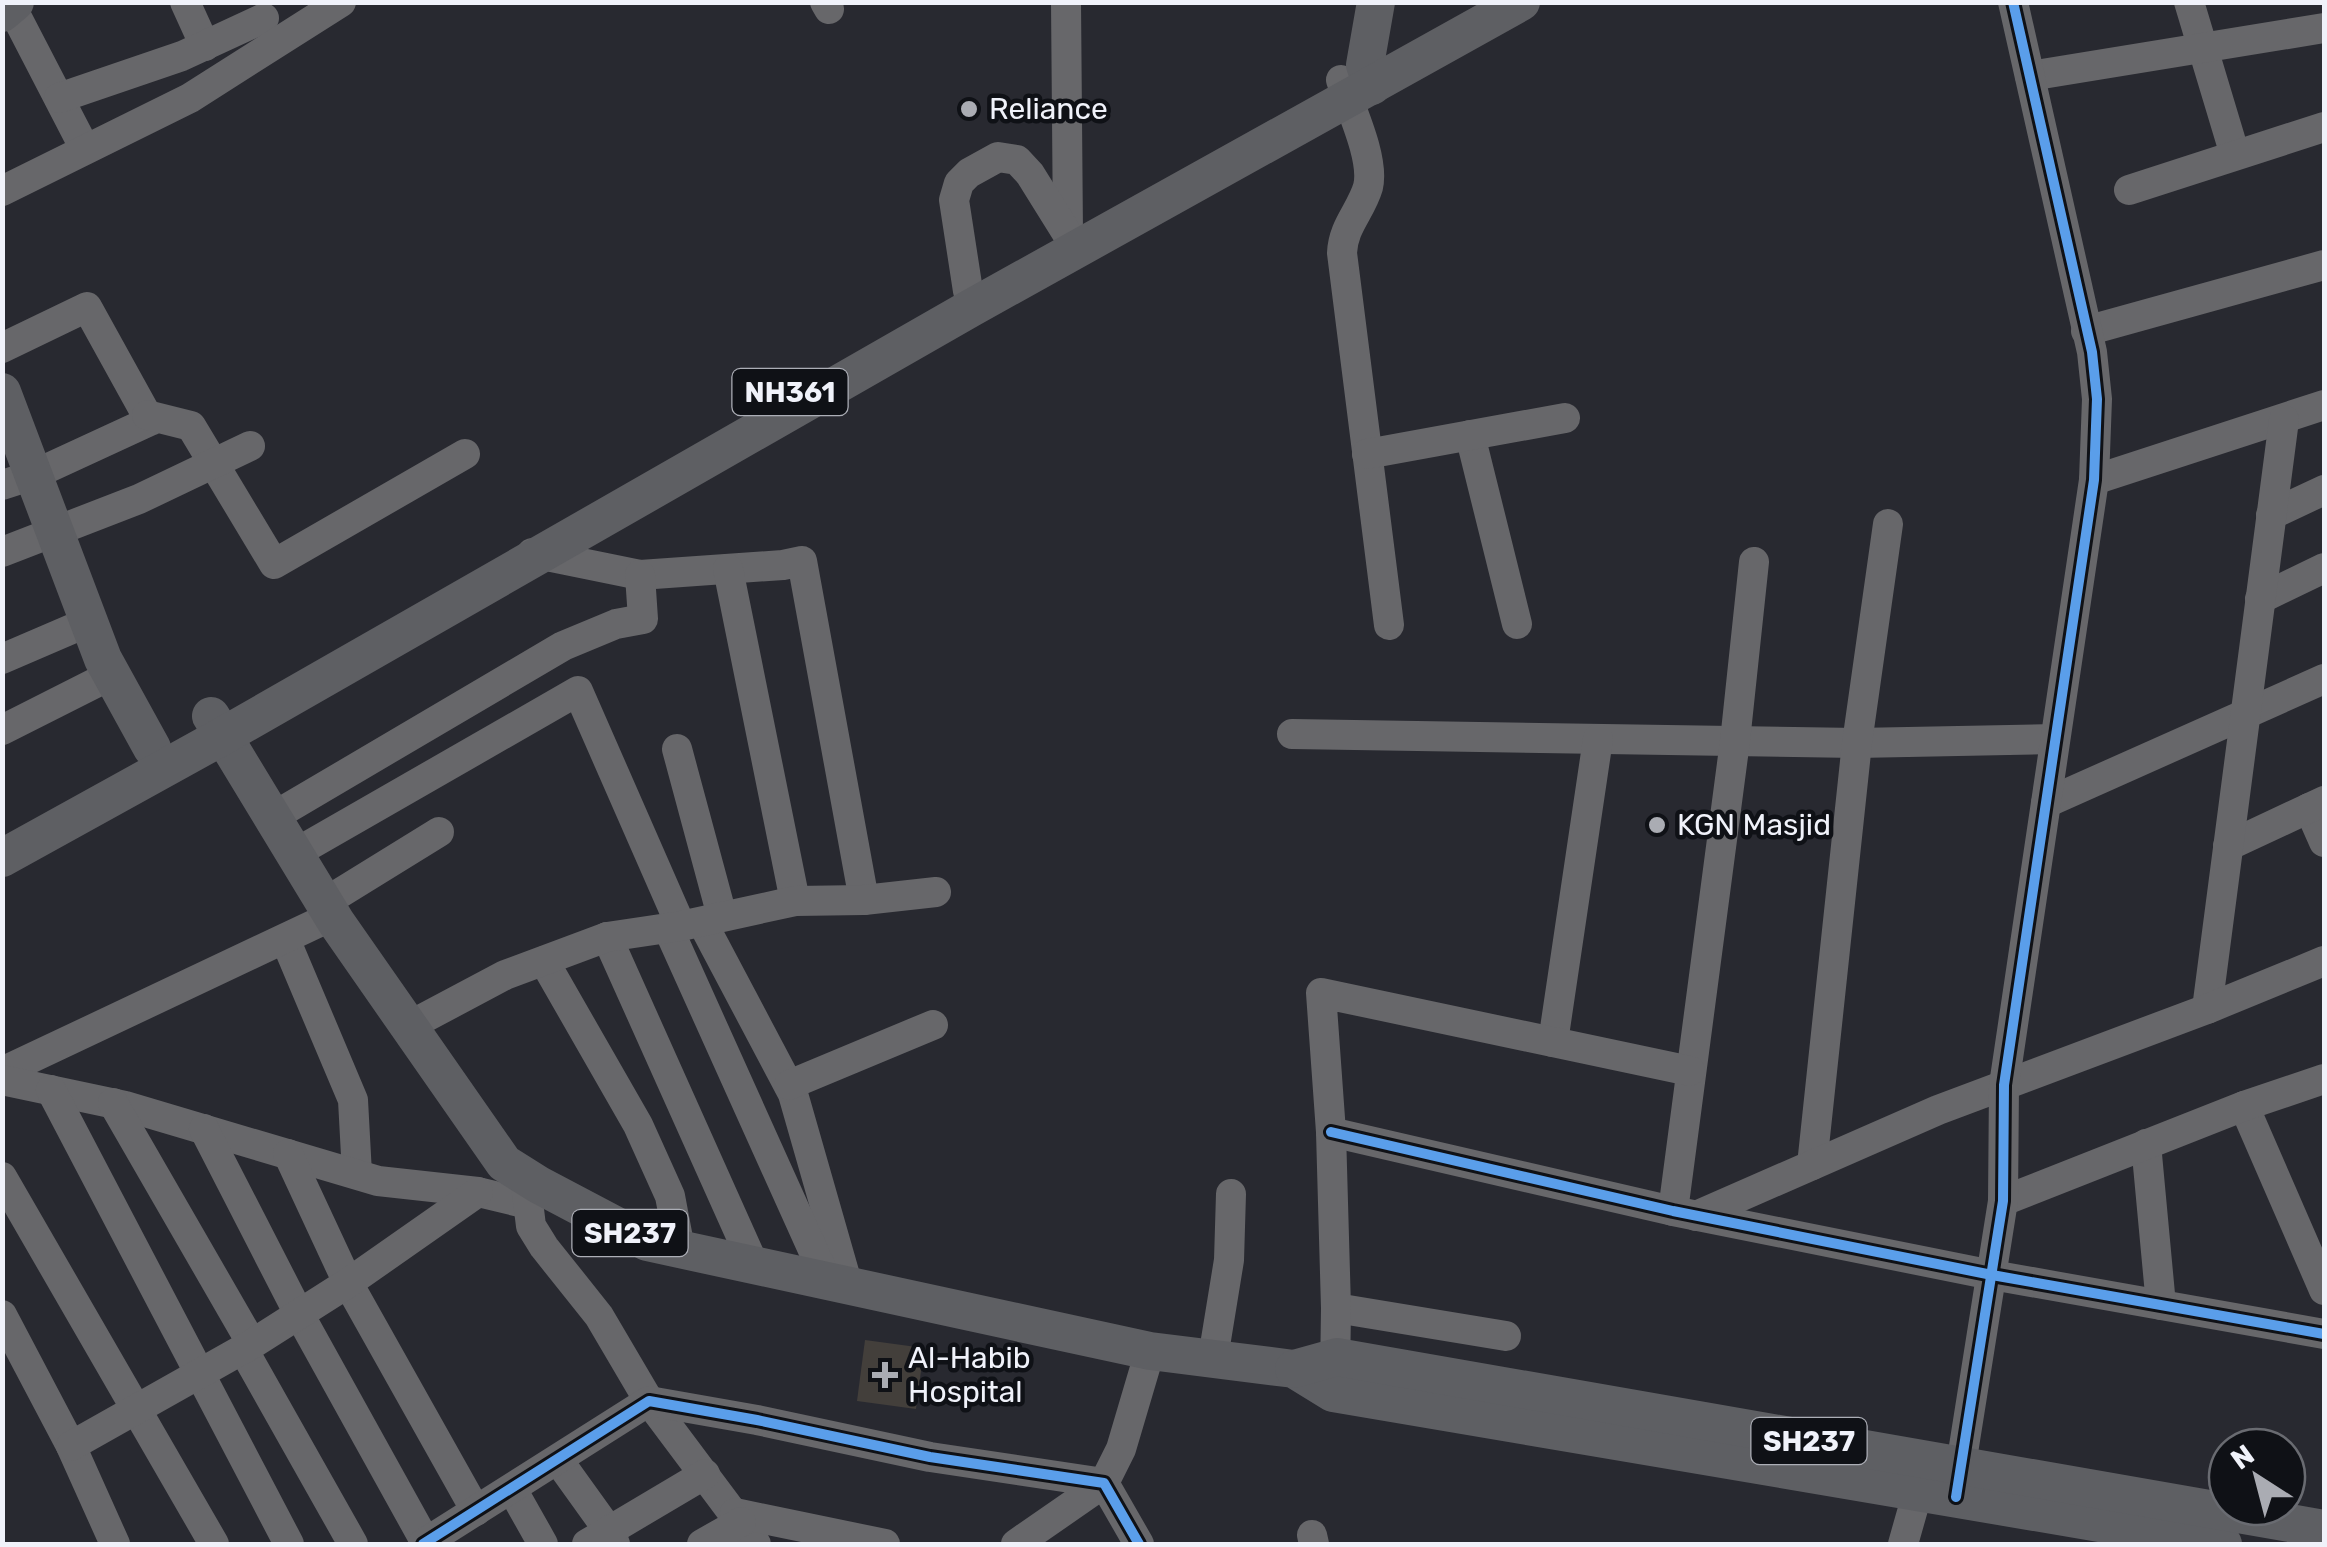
<svg xmlns="http://www.w3.org/2000/svg" width="2327" height="1547" font-family="Rubik,sans-serif">
	<style>
		.building { fill: #433f3b }
		.lines { fill: none; stroke-linecap: round; stroke-linejoin: round }
		.minor { stroke: #67676a; stroke-width: 30 }
		.major { stroke: #5e5f63; stroke-width: 38 }
		.cycleway-casing { stroke: #0f1116; stroke-width: 16 }
		.cycleway { stroke: #5a9eea; stroke-width: 10 }
		.poi-dot { fill: #aaacb3; stroke: #0f1116; stroke-width: 4 }
		.labels { text-anchor: middle; dominant-baseline: central; stroke-width: 9; stroke-linejoin: round; paint-order: stroke }
		.shield { fill: #0f1116; stroke: #acaeb6; stroke-width: 2.5 }
		.shield-label { font-size: 28px; font-weight: bold; fill: #f0f2fa }
		.poi-label { font-size: 30px; fill: #f0f2fa; stroke: #0f1116; text-anchor: start }
	</style>
	<rect width="100%" height="100%" fill="#282930"/>
	<polygon class="building" points="865,1340 924,1348 916,1409 857,1401"/>
	<g class="lines">
		<g class="minor">
			<polyline points="185,2 205,46"/>
			<polyline points="825,2 829,9"/>
			<polyline points="1066,2 1068,234"/>
			<polyline points="2189,2 2235,155"/>
			<polyline points="11,6 85,149"/>
			<polyline points="2030,76 2324,28"/>
			<path d="M 1341,80 C 1350,107 1375,159 1368,187 C 1361,211 1343,226 1342,253 L 1389,625"/>
			<polyline points="59,98 182,56 264,18"/>
			<polyline points="2129,190 2324,127"/>
			<polyline points="2,191 190,98 341,2"/>
			<polyline points="968,291 954,200 959,183 969,173 998,157 1017,160 1030,174 1068,235"/>
			<polyline points="2086,331 2324,265"/>
			<polyline points="2,348 87,307 150,421 33,475 2,485"/>
			<polyline points="147,415 191,426 274,564 465,454"/>
			<polyline points="1470,435 1517,624"/>
			<polyline points="1367,454 1565,418"/>
			<polyline points="2094,480 2324,405"/>
			<polyline points="2271,515 2324,490"/>
			<polyline points="2,552 139,499 250,446"/>
			<polyline points="532,553 640,575 783,565 802,561 864,900"/>
			<polyline points="728,569 795,901"/>
			<polyline points="2260,599 2324,568"/>
			<polyline points="2,659 88,622"/>
			<polyline points="2,730 111,675"/>
			<polyline points="1292,734 1857,743 2055,739"/>
			<polyline points="677,749 722,916"/>
			<polyline points="2046,803 2324,679"/>
			<polyline points="2309,808 2324,842"/>
			<polyline points="271,818 563,646 616,624 643,619 640,575"/>
			<polyline points="2228,846 2324,801"/>
			<polyline points="294,854 578,691 681,926"/>
			<polyline points="324,903 439,832"/>
			<polyline points="702,922 793,1094 848,1286"/>
			<polyline points="668,928 827,1281"/>
			<polyline points="607,937 754,1265"/>
			<polyline points="285,939 353,1100 357,1174"/>
			<polyline points="544,961 638,1125 670,1196 680,1249"/>
			<polyline points="2207,1009 2284,420"/>
			<polyline points="409,1026 505,975 607,937 681,926 795,901 864,900 936,892"/>
			<polyline points="1553,1042 1598,739"/>
			<polyline points="2,1072 332,916"/>
			<polyline points="2,1080 125,1106 378,1181 478,1192 528,1204"/>
			<polyline points="789,1085 933,1025"/>
			<polyline points="51,1090 289,1544"/>
			<polyline points="113,1103 252,1344"/>
			<polyline points="2244,1106 2324,1290"/>
			<polyline points="204,1129 299,1314 426,1543"/>
			<polyline points="1331,1132 1673,1211 1992,1275 2324,1334"/>
			<polyline points="2146,1144 2161,1305"/>
			<polyline points="288,1154 348,1283 476,1511"/>
			<polyline points="1812,1165 1857,743 1888,524"/>
			<polyline points="2,1177 214,1544"/>
			<polyline points="526,1185 531,1226 544,1247 599,1316 649,1401 756,1544"/>
			<polyline points="2003,1201 2244,1106 2324,1079"/>
			<polyline points="1673,1211 1735,741 1754,562"/>
			<polyline points="1696,1216 1938,1110 2207,1009 2324,961"/>
			<polyline points="1336,1308 1506,1336"/>
			<polyline points="2,1315 71,1446 115,1544"/>
			<polyline points="243,1349 353,1544"/>
			<polyline points="1213,1358 1229,1260 1231,1194"/>
			<polyline points="1335,1378 1336,1308 1331,1132 1321,993 1690,1071"/>
			<polyline points="71,1446 252,1344 348,1283 478,1192"/>
			<polyline points="558,1460 609,1531 615,1544"/>
			<polyline points="1958,1484 2003,1201 2004,1085 2094,480 2097,399 2092,352 2013,2"/>
			<polyline points="512,1489 543,1544"/>
			<polyline points="735,1513 885,1544"/>
			<polyline points="1312,1535 1314,1544"/>
			<polyline points="423,1544 649,1401 757,1420 930,1457 1104,1483 1139,1544"/>
			<polyline points="587,1544 705,1474"/>
			<polyline points="702,1544 741,1522"/>
			<polyline points="1016,1544 1104,1483 1121,1449 1150,1351"/>
			<polyline points="1903,1544 1924,1470"/>
		</g>
		<g class="major">
			<polyline points="2,13 15,2"/>
			<polyline points="1372,86 1365,65 1376,2"/>
			<polyline points="2,392 103,659 152,748"/>
			<polyline points="211,716 336,922 504,1163 539,1185 647,1242 1150,1351 1294,1369 1333,1393 2223,1544"/>
			<polyline points="2,858 223,736 971,308 1521,2"/>
			<polyline points="1294,1369 1337,1357 2324,1529"/>
		</g>
		<g class="cycleway-casing">
			<g id="cycleway">
				<polyline points="1331,1132 1673,1211 1992,1275 2324,1334"/>
				<polyline points="1956,1497 2003,1201 2004,1085 2094,480 2097,399 2092,352 2013,2"/>
				<polyline points="423,1544 649,1401 757,1420 930,1457 1104,1483 1139,1544"/>
			</g>
		</g>
		<use href="#cycleway" class="cycleway"/>
	</g>
	<g class="poi-dot">
		<circle cx="969" cy="109" r="10"/>
		<circle cx="1657" cy="825" r="10"/>
		<path d="M880 1360h10v10h10v10h-10v10h-10v-10h-10v-10h10z"/>
	</g>
	<g class="labels">
		<g class="shield">
			<rect x="732.5" y="369" width="115" height="46" rx="8"/>
			<rect x="572.5" y="1210" width="115" height="46" rx="8"/>
			<rect x="1751.5" y="1418" width="115" height="46" rx="8"/>
		</g>
		<g class="shield-label">
			<text x="790" y="392">NH361</text>
			<text x="630" y="1233">SH237</text>
			<text x="1809" y="1441">SH237</text>
		</g>
		<g class="poi-label">
			<text x="989" y="109">Reliance</text>
			<text x="1677" y="825">KGN Masjid</text>
			<text x="908" y="1358">Al-Habib<tspan x="908" dy="34">Hospital</tspan></text>
		</g>
	</g>
	<rect width="2327" height="1547" fill="none" stroke="#f0f2fa" stroke-width="10"/>
	<g transform="translate(2257 1477) rotate(324)"><circle r="48" fill="#0f1116" stroke="#696b71" stroke-width="2.5"/>
	<path d="M0-8L18 38L0 25L-18 38Z" fill="#aaacb3"/>
	<text y="-15" font-size="28" font-weight="bold" text-anchor="middle" fill="#f0f2fa">N</text>
	</g>
</svg>
